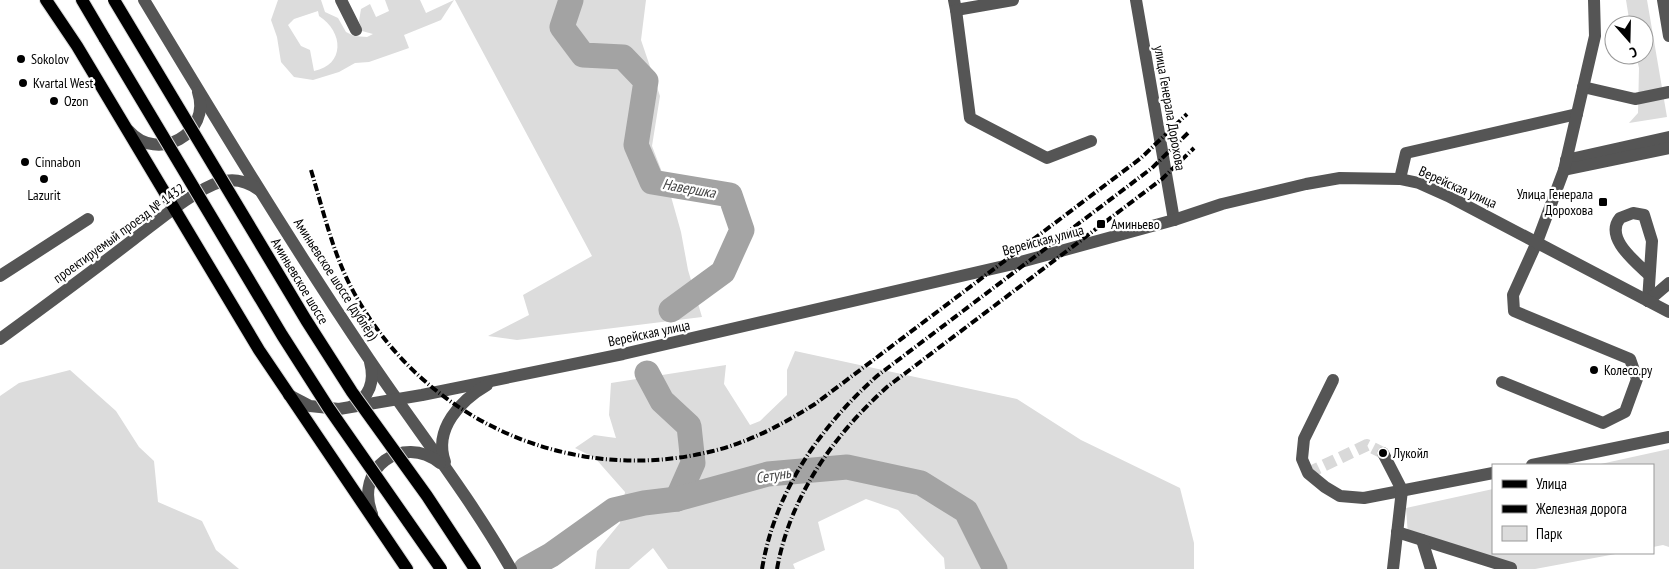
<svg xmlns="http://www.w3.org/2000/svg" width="1669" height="569" font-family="'PT Sans Narrow',sans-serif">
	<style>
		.green { fill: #dcdcdc; fill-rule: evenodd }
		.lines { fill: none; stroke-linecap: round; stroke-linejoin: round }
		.river { stroke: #a3a3a3; stroke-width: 25 }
		.minor-tunnel { stroke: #d9d9d9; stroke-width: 12; stroke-dasharray: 12 6; stroke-linecap: butt }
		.major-casing { stroke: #dbdbdb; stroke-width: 14 }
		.minor { stroke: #555; stroke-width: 12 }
		.major { stroke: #000; stroke-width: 12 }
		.rail { stroke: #000; stroke-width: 4; stroke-dasharray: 8 2.5 1 2.5; stroke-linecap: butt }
		.major-bridge-casing { stroke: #dbdbdb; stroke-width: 14; stroke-linecap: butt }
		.major-bridge { stroke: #000; stroke-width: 12 }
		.poi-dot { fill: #000; stroke: #fff; stroke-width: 2 }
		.labels { text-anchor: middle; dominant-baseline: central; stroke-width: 4.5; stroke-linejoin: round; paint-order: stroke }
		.poi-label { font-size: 14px; fill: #000; stroke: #fff; text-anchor: start }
		.street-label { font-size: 14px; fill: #000; stroke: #fff }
		.water-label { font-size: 15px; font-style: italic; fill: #444; stroke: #fff }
	</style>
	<rect width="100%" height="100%" fill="#fff"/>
	<g class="green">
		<path d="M 278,0 L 321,0 L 325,12 L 338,18 L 346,32 L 354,36 L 367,37 L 373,34 L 362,31 L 359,21 L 361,9 L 370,4 L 376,17 L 389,11 L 385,0 L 420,0 L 426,13 L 454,0 L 441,20 L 404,35 L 409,48 L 369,62 L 355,63 L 339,72 L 313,80 L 294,77 L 281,62 L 277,37 L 271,20 ZM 318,11 L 319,16 C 344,32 345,65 314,71 L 310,50 L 301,46 L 288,25 L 294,19 Z"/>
		<polygon points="455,0 646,0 641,40 660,96 652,146 670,193 681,232 688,270 702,317 517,340 488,336 529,315 523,295 592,256"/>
		<polygon points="1626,0 1647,0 1667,117 1629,123 1638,113 1639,68 1636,55 1644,55 1644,25 1630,25"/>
		<polygon points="795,351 1017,399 1081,440 1180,488 1194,543 1194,569 945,569 944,558 898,510 866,499 818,522 825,550 793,564 795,569 668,569 653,548 629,569 595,569 597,551 620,523 625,492 595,458 575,448 594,435 616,438 609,415 611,383 726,365 724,384 750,425 760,421 787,395 787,370"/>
		<polygon points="70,370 116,411 139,447 154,461 158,502 202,521 216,550 239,569 0,569 0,396 19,383"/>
		<polygon points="1669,449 1669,547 1663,545 1653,547 1653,465 1596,465"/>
		<polygon points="1493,489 1493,553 1621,553 1535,569 1512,569 1408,536 1406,508"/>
	</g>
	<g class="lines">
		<g class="river">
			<polyline points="571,0 562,27 583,55 623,57 646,81 636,145 652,182 730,195 742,230 723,272 671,310"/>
			<polyline points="647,373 662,401 689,426 693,463 677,499"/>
			<polyline points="526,569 551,555 614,510 644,503 677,499 768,474 847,467 921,483 966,511 995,569"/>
		</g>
		<polyline class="minor-tunnel" points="1308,473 1367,445 1383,453"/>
		<g class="major-casing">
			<g id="major">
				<polyline points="46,0 77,46 259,350 407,569"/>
				<polyline points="82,0 105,39"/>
			</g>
		</g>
		<g class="minor">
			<path d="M 144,0 C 217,121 290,242 369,359 C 417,430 468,494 511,569"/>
			<polyline points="341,0 356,30"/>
			<polyline points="954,0 956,10 1013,0"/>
			<polyline points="1136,0 1174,220"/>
			<polyline points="1663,0 1669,36"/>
			<polyline points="956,10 970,118 1047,158 1091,141"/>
			<polyline points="1583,87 1635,99 1669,92"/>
			<path d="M 129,131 C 157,163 212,134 198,92"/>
			<polyline points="1566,160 1669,137"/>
			<polyline points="1564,170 1669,148"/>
			<polyline points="1400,179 1406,153 1577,114"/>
			<polyline points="0,276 88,219"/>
			<path d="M 1648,301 L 1652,241 L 1644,215 L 1633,213 L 1620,218 C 1604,238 1636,262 1649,275"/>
			<polyline points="1648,301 1669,283"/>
			<path d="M 0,339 C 45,306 90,273 134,239 C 157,222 194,190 220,182 C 234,178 247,181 259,190"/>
			<polyline points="1333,380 1304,439 1302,459 1308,473 1325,487 1340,496 1364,498 1493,473"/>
			<polyline points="1502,382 1603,423 1625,412 1637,379 1630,359 1514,311 1513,295 1537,242 1564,170 1595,36 1594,0"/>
			<polyline points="289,395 310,406 339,409 422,395 623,354 1017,263 1174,220 1222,204 1306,184 1340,178 1400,179 1419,183 1448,196 1669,312"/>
			<path d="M 352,406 C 370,397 375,381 370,362"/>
			<polyline points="1383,453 1402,490 1393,569"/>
			<path d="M 445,462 C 433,429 461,400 487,385"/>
			<polyline points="1532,465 1669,437"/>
			<path d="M 372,514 C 354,469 402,433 440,463"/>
			<polyline points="1397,532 1511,568"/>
			<polyline points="1422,540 1431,569"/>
		</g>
		<use href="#major" class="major"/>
		<g class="rail">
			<path d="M 311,170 C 324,213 334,259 357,298 C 428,423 574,486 713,451 C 750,442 783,424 815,404 L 1141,158 L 1187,114"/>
			<path d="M 762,569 C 775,491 820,427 877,376 L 1152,168 L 1189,132"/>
			<path d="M 777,569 C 790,496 834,435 887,387 L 1162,179 L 1194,148"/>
		</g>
		<g class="major-bridge-casing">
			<g id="major-bridge">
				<polyline points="114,0 306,320 352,392 427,496 475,569"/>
				<polyline points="105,39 282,335 328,407 441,569"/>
			</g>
		</g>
		<use href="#major-bridge" class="major-bridge"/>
	</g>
	<g class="poi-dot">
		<circle cx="21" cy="59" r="5"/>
		<circle cx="23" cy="83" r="5"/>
		<circle cx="54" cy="101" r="5"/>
		<circle cx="25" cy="162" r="5"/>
		<circle cx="44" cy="179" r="5"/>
		<rect x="1598" y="197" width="10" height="10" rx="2.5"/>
		<rect x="1096" y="219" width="10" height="10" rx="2.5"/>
		<circle cx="1594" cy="370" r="5"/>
		<circle cx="1383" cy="453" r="5"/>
	</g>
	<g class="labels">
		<g class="poi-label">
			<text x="31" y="59">Sokolov</text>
			<text x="33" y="83">Kvartal West</text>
			<text x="64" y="101">Ozon</text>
			<text x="35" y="162">Cinnabon</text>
			<text x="1593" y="194" text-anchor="end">Улица Генерала<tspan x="1593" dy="16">Дорохова</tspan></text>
			<text x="44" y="195" text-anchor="middle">Lazurit</text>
			<text x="1111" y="224">Аминьево</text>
			<text x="1604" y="370">Колесо.ру</text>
			<text x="1393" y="453">Лукойл</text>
		</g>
		<g class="street-label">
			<text transform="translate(1170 108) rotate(80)">улица Генерала Дорохова</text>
			<text transform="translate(1458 187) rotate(24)">Верейская улица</text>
			<text transform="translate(119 233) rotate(-36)">проектируемый проезд № 1432</text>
			<text transform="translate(1043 240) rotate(-15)">Верейская улица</text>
			<text transform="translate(336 279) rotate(57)">Аминьевское шоссе (дублёр)</text>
			<text transform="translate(300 281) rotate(59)">Аминьевское шоссе</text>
			<text transform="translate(649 333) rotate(-12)">Верейская улица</text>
		</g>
		<g class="water-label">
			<text transform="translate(689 188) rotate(10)">Навершка</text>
			<text transform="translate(773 475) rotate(-9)">Сетунь</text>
		</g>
	</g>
	<rect x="1492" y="464" width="162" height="90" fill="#ffffff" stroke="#999999"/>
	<rect x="1502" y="480" width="25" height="8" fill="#000000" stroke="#999999"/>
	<text x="1536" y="489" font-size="15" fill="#000000">Улица</text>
	<rect x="1502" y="505" width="25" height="8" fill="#000000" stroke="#999999"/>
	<text x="1536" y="514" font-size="15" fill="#000000">Железная дорога</text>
	<rect x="1502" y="526" width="25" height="15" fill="#dcdcdc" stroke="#999999"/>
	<text x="1536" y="539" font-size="15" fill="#000000">Парк</text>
	<g transform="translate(1629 40) rotate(160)"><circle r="24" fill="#ffffff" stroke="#999999"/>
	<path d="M0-4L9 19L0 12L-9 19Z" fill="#000000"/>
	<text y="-8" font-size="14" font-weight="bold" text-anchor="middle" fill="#000000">С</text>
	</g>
</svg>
